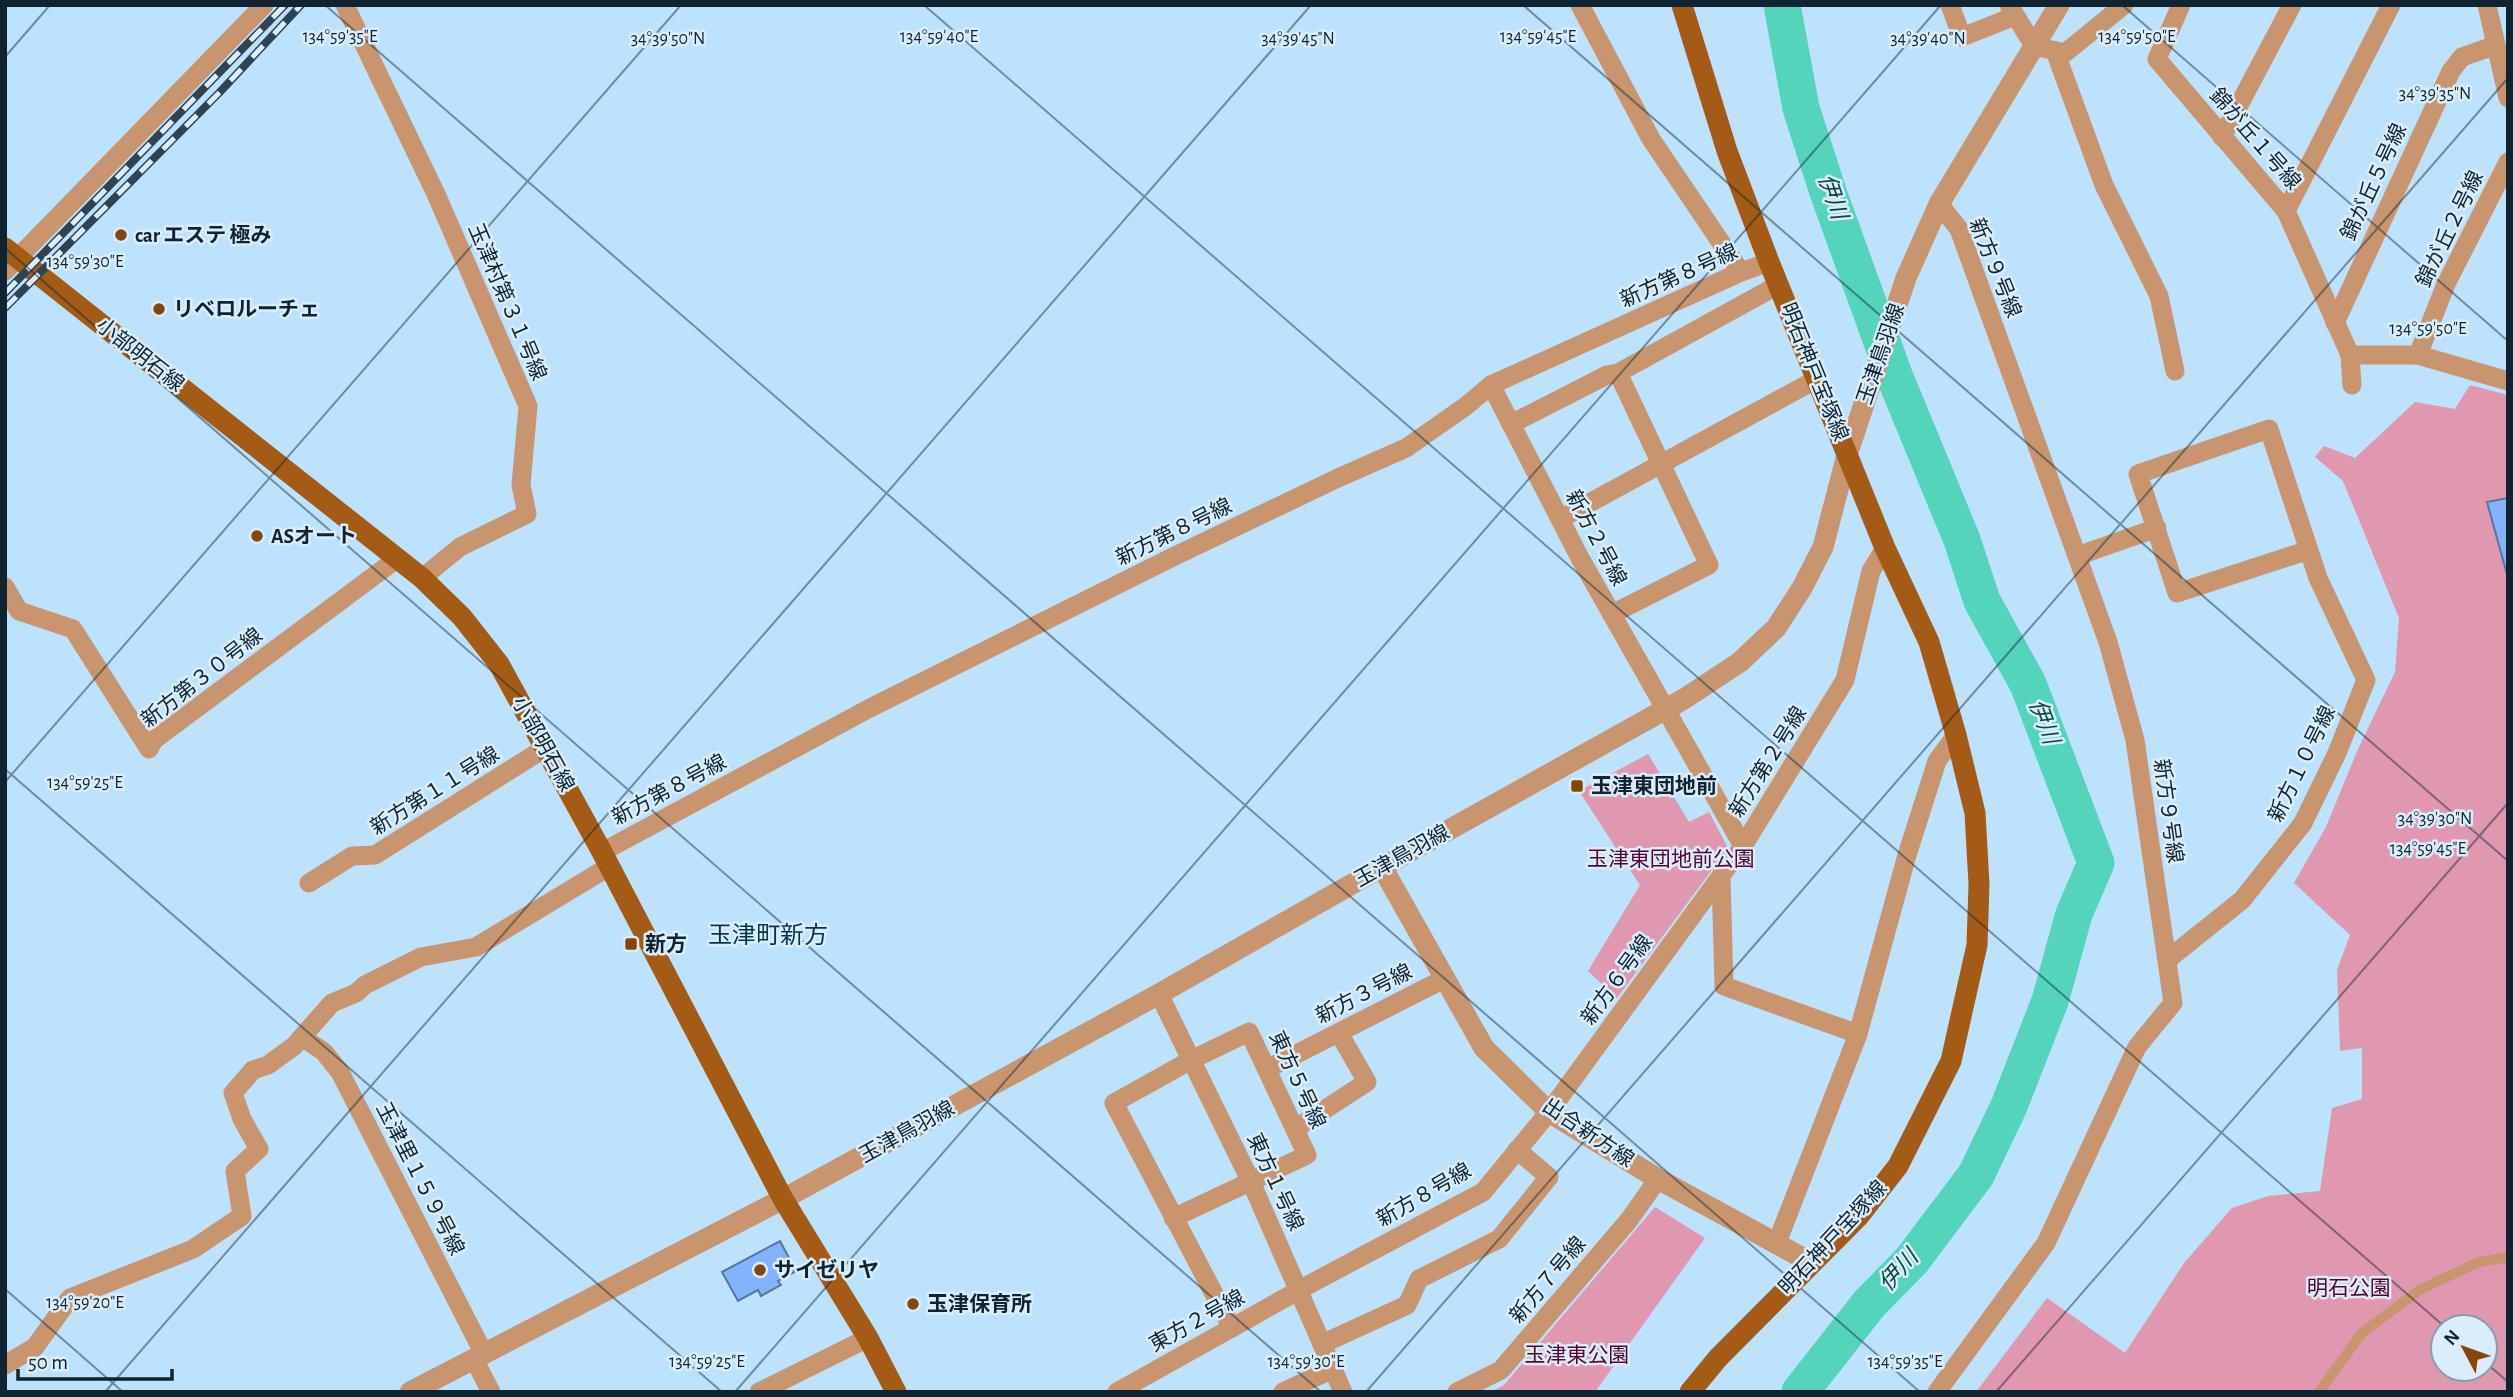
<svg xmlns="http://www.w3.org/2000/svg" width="2513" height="1397" font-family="'Alegreya Sans','Noto Sans JP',sans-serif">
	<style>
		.green { fill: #df98af; fill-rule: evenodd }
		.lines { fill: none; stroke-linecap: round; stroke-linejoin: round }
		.river { stroke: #54d4bb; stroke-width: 37 }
		.building { fill: #82b3fc; stroke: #5a749b; stroke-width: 2 }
		.service { stroke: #c8956f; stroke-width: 10 }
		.minor { stroke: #c8956f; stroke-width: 19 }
		.tertiary { stroke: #c8956f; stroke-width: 21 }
		.primary { stroke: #a35b16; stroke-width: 21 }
		.rail-casing { stroke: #2e4454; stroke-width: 8 }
		.rail { stroke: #daedfa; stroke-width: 5; stroke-dasharray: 16; stroke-linecap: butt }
		.ticks { fill: none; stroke: #102330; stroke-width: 2; stroke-opacity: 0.45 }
		.poi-dot { fill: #854707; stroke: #daedfa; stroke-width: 2.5 }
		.labels { text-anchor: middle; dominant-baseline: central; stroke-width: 5; stroke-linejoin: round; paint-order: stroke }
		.street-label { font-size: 21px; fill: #102330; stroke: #daedfa }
		.poi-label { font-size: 21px; font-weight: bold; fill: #102330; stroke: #daedfa; text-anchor: start }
		.park-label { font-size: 21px; fill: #58032e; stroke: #daedfa }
		.water-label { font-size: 23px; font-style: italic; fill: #0e473d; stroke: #daedfa }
		.quarter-label { font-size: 24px; fill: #02354f; stroke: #daedfa }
		.ticks-label { font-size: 18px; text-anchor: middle; fill: #102330; stroke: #daedfa; stroke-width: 5; stroke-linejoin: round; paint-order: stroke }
	</style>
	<rect width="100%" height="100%" fill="#bce2fd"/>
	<g class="green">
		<path d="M 2470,385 L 2508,395 L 2508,1392 L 1976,1392 L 2047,1298 L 2125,1353 L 2184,1263 L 2232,1208 L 2268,1196 L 2320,1191 L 2332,1108 L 2362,1099 L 2362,1048 L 2340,1051 L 2337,970 L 2350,935 L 2294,883 L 2326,827 L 2358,749 L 2395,672 L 2399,618 L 2343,481 L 2315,457 L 2324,446 L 2355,458 L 2415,402 L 2455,409 ZM 2443,1327 L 2485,1327 L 2485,1369 L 2443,1369 Z"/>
		<polygon points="1648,754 1689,822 1709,812 1728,848 1617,998 1588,971 1640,885 1579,791"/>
		<polygon points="1655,1207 1705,1238 1595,1392 1491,1392 1504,1385"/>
	</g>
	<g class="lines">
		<polyline class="river" points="1782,5 1801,108 1828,192 1894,375 1962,540 1982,601 2028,684 2096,863 2074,914 2050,1001 2009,1106 1976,1175 1912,1260 1869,1304 1800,1392"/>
	</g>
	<g class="building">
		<polygon points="2508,498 2508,578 2487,502"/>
		<polygon points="780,1241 796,1271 778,1281 781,1285 761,1296 758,1290 738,1301 722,1272"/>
	</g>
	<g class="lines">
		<polyline class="service" points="2319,1392 2362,1333 2421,1289 2479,1262 2508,1257"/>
		<g class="minor">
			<polyline points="345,5 436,194 528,406 521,485 527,514 460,547 422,578"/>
			<polyline points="1580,5 1651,139 1741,272"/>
			<polyline points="1950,5 1962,37 2015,16"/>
			<polyline points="2009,5 2034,46 2065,53 2124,5"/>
			<polyline points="2181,5 2157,59 2286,211 2350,355 2418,355 2508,381"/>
			<polyline points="2487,5 2508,98"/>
			<polyline points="2055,51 2104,185 2159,296 2175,371"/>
			<polyline points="2222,137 2292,5"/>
			<polyline points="2286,211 2391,5"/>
			<polyline points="5,271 264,5"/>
			<polyline points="2335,323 2451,71 2462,57 2496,45"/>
			<polyline points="2350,355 2352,385"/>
			<polyline points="2418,355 2446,284 2508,162"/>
			<polyline points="1491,385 1580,558 1743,846"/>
			<polyline points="1511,424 1607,375 1618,373 1778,285"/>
			<polyline points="1560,519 1817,379"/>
			<polyline points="2077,556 2157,528"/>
			<polyline points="5,587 19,611 73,629 149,749 154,740 398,558"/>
			<polyline points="1612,614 1709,565 1618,373"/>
			<polyline points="602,852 870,708 1177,555 1338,478 1406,448 1466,406 1491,385 1741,272 1769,262"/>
			<polyline points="309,883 352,856 375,855 545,748"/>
			<polyline points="2167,960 2242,900 2303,823 2337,753 2366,680 2318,578 2269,429 2138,474 2177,593 2309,550"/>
			<polyline points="1159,994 1251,1182 1343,1392"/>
			<polyline points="1858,1034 1724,986 1721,876 1743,846 1845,680 1871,571 1885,548"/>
			<polyline points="302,1037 324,1052 340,1072 484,1354"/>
			<polyline points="1267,1069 1444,979"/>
			<polyline points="1295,1129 1367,1082 1339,1033"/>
			<polyline points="1173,1218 1307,1155 1249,1032 1191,1060 1114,1103 1232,1328"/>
			<polyline points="1776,1245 1858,1034 1907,855 1937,761 1956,735"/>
			<polyline points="1322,1344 1407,1305 1419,1279 1499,1239 1549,1177 1517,1150"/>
			<polyline points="474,1359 491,1392"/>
			<polyline points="5,1365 35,1347 70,1298 193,1249 242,1216 235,1171 259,1149 242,1119 233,1093 253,1070 268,1065 294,1046 332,1003 356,993 365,985 421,957 476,947 610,866"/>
			<polyline points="759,1392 868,1338"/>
			<polyline points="1117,1392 1312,1283 1483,1192 1549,1112 1721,876"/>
			<polyline points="1283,1392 1333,1369"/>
			<polyline points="1457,1392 1501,1370 1629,1220 1658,1179"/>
			<polyline points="1937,1392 2046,1243 2137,1047 2173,1003 2135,740 2108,642 1959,229 1939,204"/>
		</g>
		<g class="tertiary">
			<polyline points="1382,867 1484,1048 1549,1112 1658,1179 1812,1263"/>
			<polyline points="410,1392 783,1199 1159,994 1382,867 1684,699 1740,662 1776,628 1802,588 1823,547 1847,455 1906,278 1939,204 2059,5"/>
		</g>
		<g class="primary">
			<polyline points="1682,5 1727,151 1769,262 1885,548 1929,642 1956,735 1975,813 1979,884 1977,945 1951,1061 1898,1166 1859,1216 1718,1358 1690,1392"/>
			<polyline points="5,248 422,578 462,617 499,664 602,852 783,1199 868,1338 896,1392"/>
		</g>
		<g class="rail-casing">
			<g id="rail">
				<polyline points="5,293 285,5"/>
				<polyline points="5,308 219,93 301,5"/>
			</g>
		</g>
		<use href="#rail" class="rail"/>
	</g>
	<path class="ticks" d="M 325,5 L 1920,1392M 924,5 L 2445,1327M 1523,5 L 2508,861M 2122,5 L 2508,341M 5,57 L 50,5M 5,248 L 1321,1392M 5,769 L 722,1392M 5,782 L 681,5M 5,1289 L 123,1392M 2485,1362 L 2508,1382M 105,1392 L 1311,5M 735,1392 L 1941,5M 1366,1392 L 2508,78M 1996,1392 L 2508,803"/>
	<g class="poi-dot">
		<circle cx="121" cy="235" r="7"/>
		<circle cx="159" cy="309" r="7"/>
		<circle cx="257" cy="536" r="7"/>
		<rect x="1570" y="779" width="14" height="14" rx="3.5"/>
		<rect x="624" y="937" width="14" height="14" rx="3.5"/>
		<circle cx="760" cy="1270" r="7"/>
		<circle cx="913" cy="1304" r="7"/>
	</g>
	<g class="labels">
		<g class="street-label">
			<text transform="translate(2255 139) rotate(49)">錦が丘１号線</text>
			<text transform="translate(2374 182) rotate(-65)">錦が丘５号線</text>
			<text transform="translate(2450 229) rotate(-64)">錦が丘２号線</text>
			<text transform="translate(1995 268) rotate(68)">新方９号線</text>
			<text transform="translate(1679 276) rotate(-24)">新方第８号線</text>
			<text transform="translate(507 302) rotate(67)">玉津村第３１号線</text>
			<text transform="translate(1881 354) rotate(-71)">玉津鳥羽線</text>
			<text transform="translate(140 355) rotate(38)">小部明石線</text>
			<text transform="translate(1814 372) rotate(68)">明石神戸宝塚線</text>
			<text transform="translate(1174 532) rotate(-26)">新方第８号線</text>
			<text transform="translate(1596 538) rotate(62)">新方２号線</text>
			<text transform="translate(202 678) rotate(-38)">新方第３０号線</text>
			<text transform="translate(543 744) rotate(61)">小部明石線</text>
			<text transform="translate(1768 762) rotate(-58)">新方第２号線</text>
			<text transform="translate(2302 764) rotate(-64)">新方１０号線</text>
			<text transform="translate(669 790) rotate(-28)">新方第８号線</text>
			<text transform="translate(435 791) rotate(-32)">新方第１１号線</text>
			<text transform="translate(2168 811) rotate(82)">新方９号線</text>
			<text transform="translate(1402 856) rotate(-29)">玉津鳥羽線</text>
			<text transform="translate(1617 980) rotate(-54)">新方６号線</text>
			<text transform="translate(1364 994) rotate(-27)">新方３号線</text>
			<text transform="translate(1297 1080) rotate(65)">東方５号線</text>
			<text transform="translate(907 1132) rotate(-29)">玉津鳥羽線</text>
			<text transform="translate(1588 1133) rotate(34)">出合新方線</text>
			<text transform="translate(420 1179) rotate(63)">玉津里１５９号線</text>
			<text transform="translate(1275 1182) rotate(65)">東方１号線</text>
			<text transform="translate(1424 1195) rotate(-30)">新方８号線</text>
			<text transform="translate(1833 1238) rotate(-47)">明石神戸宝塚線</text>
			<text transform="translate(1548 1280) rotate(-50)">新方７号線</text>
			<text transform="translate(1197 1321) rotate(-29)">東方２号線</text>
		</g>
		<g class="poi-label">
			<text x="135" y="235">car エステ 極み</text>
			<text x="173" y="309">リベロルーチェ</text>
			<text x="271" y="536">ASオート</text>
			<text x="1591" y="786">玉津東団地前</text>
			<text x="645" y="944">新方</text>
			<text x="774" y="1270">サイゼリヤ</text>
			<text x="927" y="1304">玉津保育所</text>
		</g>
		<g class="park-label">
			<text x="1671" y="859">玉津東団地前公園</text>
			<text x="2349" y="1288">明石公園</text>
			<text x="1577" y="1355">玉津東公園</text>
		</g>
		<g class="water-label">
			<text transform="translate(1832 197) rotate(71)">伊川</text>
			<text transform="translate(2043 722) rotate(69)">伊川</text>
			<text transform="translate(1899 1271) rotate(-48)">伊川</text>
		</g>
		<g class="quarter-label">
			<text x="768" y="936">玉津町新方</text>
		</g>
	</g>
	<g class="ticks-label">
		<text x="2137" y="42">134°59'50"E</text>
		<text x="340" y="42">134°59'35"E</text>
		<text x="939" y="42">134°59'40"E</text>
		<text x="1538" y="42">134°59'45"E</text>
		<text x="668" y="44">34°39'50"N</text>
		<text x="1298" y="44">34°39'45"N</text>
		<text x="1928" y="44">34°39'40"N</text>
		<text x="2435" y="99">34°39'35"N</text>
		<text x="85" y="267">134°59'30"E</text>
		<text x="2428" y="334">134°59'50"E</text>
		<text x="85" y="788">134°59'25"E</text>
		<text x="2435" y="824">34°39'30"N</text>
		<text x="2428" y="854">134°59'45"E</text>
		<text x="85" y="1308">134°59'20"E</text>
		<text x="707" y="1367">134°59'25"E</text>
		<text x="1306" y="1367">134°59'30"E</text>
		<text x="1905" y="1367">134°59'35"E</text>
	</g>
	<rect width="2513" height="1397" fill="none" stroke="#102330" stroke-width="14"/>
	<g transform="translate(2464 1348) rotate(311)"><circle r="33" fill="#daedfa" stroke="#899ca9" stroke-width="2"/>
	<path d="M0-5L12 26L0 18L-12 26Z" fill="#854707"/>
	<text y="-10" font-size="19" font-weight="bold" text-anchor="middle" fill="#102330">N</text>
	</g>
	<path d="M18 1369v10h154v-10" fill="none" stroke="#102330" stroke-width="3.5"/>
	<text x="28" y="1369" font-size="21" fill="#102330" stroke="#daedfa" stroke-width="5" paint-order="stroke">50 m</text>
</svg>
